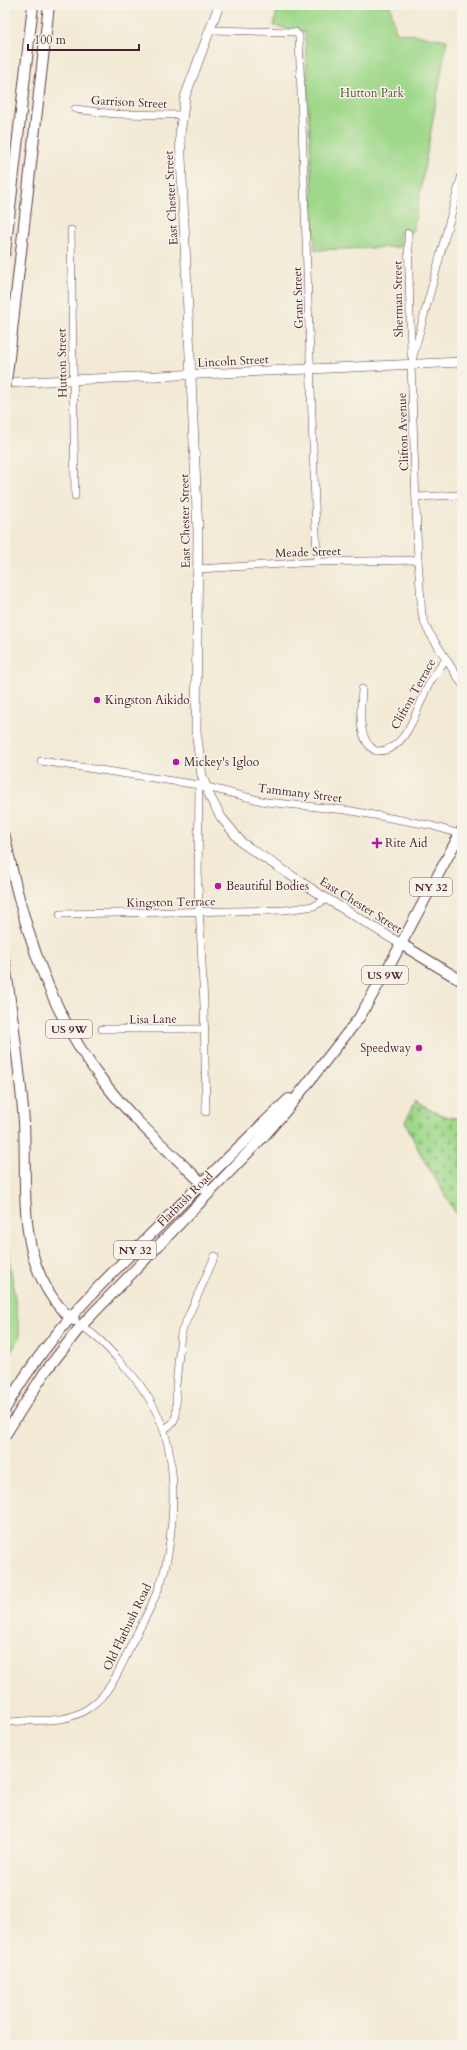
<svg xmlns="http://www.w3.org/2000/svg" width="467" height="2050" font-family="Cardo,serif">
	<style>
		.green { fill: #9fd88a; stroke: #747c5a }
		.cemetery { fill: url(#cemetery-stones); stroke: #747c5a }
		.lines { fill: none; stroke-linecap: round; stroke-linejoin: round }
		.street-casing { stroke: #633d44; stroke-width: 8 }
		.secondary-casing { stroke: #633d44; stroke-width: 10 }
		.primary-casing { stroke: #633d44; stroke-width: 12 }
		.street { stroke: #fff; stroke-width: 7 }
		.secondary { stroke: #fff; stroke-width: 9 }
		.primary { stroke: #fff; stroke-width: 10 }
		.primary-bridge-casing { stroke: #633d44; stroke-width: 12; stroke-linecap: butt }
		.primary-bridge { stroke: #fff; stroke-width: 10 }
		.poi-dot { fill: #b5179e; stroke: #f7f3e8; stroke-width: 1.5 }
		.labels { text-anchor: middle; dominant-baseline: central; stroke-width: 3; stroke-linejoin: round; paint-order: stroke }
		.shield { fill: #f7f3e8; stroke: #7e5f64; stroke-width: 1 }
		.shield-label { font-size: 11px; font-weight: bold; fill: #4a1f2b }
		.park-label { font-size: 12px; fill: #5f4d43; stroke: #f7f3e8 }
		.street-label { font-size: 12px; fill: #4a1f2b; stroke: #f7f3e8 }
		.poi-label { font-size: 12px; fill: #4a1f2b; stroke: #f7f3e8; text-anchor: start }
	</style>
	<defs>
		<pattern id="cemetery-stones" width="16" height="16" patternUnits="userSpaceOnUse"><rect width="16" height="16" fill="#9fd88a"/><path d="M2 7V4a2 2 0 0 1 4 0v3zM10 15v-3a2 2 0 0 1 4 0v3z" fill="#8ab977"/></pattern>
	</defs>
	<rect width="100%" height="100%" fill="#f7f3e8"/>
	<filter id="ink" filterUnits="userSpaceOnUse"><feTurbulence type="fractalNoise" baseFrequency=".025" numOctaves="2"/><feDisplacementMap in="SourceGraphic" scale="8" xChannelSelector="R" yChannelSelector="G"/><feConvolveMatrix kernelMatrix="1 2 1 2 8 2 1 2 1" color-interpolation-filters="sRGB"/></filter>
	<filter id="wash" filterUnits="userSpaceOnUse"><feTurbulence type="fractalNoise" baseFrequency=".012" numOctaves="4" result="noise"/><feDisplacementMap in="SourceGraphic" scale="16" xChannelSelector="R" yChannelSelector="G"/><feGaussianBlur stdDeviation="0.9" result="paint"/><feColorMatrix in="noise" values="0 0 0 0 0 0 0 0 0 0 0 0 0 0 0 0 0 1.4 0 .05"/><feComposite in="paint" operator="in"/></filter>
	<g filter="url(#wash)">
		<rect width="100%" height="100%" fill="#f2ead5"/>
		<g class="green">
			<polygon points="278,5 390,5 396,32 447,40 413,232 400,232 400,247 315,250 305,32 274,26"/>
			<polygon points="5,1226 20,1336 5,1364"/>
		</g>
		<path class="cemetery" d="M 415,1101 C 430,1110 444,1119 462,1118 L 462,1224 L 419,1151 L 405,1122 Z"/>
	</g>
	<g filter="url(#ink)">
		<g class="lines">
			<g class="street-casing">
				<g id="street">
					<polyline points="210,30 295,32 299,36 317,562"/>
					<polyline points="75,109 115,114 182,115"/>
					<polyline points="462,174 411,364 418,560 422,615 427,629 462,684"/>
					<polyline points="71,230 75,496"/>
					<polyline points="408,233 411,355"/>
					<polyline points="416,497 462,495"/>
					<polyline points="198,569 317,562 418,560"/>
					<path d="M 362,689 C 361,708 356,740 376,751 C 406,753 416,710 427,688 C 432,678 439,669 446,659"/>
					<polyline points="41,761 199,785 266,802 346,810 429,825 460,834"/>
					<polyline points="199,785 198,884 204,1005 206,1112"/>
					<polyline points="60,914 285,910 314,906 327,899"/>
					<polyline points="102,1029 205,1029"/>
					<polyline points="164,1429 172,1424 176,1416 176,1385 181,1333 215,1256"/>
					<path d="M 5,1723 C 35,1716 60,1728 90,1707 C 113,1691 123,1661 135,1637 C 145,1619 154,1601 161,1582 C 168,1562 170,1541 172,1520 C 177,1452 165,1407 117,1358 C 106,1346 95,1334 81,1326"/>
				</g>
			</g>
			<g class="secondary-casing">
				<g id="secondary">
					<polyline points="219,5 185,97 180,135 198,532 196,731 202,776 210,797 221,817 242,843 319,894 401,944"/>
					<polyline points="5,383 462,362"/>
				</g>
			</g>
			<g class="primary-casing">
				<g id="primary">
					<polyline points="5,252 33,5"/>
					<polyline points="8,366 49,5"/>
					<path d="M 5,837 C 22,924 50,1015 106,1085 C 134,1121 169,1151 202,1183 L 204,1188"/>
					<polyline points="401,944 462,981"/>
					<path d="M 5,963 C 12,1016 20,1069 24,1122 C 26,1165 22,1210 32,1252 C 38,1276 53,1306 74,1320"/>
					<path d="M 5,1409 C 43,1341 97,1287 152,1233 C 197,1188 242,1143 289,1099"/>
					<polyline points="5,1435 45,1372 81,1326 264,1136 289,1107 359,1018 393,959 462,830"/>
				</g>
			</g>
			<use href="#street" class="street"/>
			<use href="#secondary" class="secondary"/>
			<use href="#primary" class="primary"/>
			<g class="primary-bridge-casing">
				<polyline id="primary-bridge" points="5,387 8,366"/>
			</g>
			<use href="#primary-bridge" class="primary-bridge"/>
		</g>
	</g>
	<g class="poi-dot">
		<circle cx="97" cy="700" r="4"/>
		<circle cx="176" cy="762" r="4"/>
		<path d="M375 837h4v4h4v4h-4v4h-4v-4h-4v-4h4z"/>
		<circle cx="218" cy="886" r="4"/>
		<circle cx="419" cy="1048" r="4"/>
	</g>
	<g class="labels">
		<g class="shield">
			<rect x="410" y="878" width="42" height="18" rx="3"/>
			<rect x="362" y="966" width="46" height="18" rx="3"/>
			<rect x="46" y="1020" width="46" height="18" rx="3"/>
			<rect x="114" y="1241" width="42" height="18" rx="3"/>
		</g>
		<g class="shield-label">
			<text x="431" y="887">NY 32</text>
			<text x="385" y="975">US 9W</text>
			<text x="69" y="1029">US 9W</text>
			<text x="135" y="1250">NY 32</text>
		</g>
		<g class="park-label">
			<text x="372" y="93">Hutton Park</text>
		</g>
		<g class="street-label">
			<text transform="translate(129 102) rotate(3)">Garrison Street</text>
			<text transform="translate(171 198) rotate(-93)">East Chester Street</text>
			<text transform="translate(298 298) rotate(-92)">Grant Street</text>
			<text transform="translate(398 299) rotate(-91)">Sherman Street</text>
			<text transform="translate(233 361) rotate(-3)">Lincoln Street</text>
			<text transform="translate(62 363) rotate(-91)">Hutton Street</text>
			<text transform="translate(403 432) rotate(-92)">Clifton Avenue</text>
			<text transform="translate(185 521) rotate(-91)">East Chester Street</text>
			<text transform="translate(308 552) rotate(-2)">Meade Street</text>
			<text transform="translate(413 694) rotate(-61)">Clifton Terrace</text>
			<text transform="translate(300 793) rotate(7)">Tammany Street</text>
			<text transform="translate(171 902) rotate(-1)">Kingston Terrace</text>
			<text transform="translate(361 905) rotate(32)">East Chester Street</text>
			<text transform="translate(153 1019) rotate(-1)">Lisa Lane</text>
			<text transform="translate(185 1199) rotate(-45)">Flatbush Road</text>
			<text transform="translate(127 1627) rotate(-64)">Old Flatbush Road</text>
		</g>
		<g class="poi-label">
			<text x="105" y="700">Kingston Aikido</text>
			<text x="184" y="762">Mickey's Igloo</text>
			<text x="385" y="843">Rite Aid</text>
			<text x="226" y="886">Beautiful Bodies</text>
			<text x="411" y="1048" text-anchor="end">Speedway</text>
		</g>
	</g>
	<rect width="467" height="2050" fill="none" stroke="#f7f3e8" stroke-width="20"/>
	<path d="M28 44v6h111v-6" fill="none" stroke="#4a1f2b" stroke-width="2"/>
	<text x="34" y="44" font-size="12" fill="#4a1f2b" stroke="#f7f3e8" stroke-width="3" paint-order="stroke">100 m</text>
</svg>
